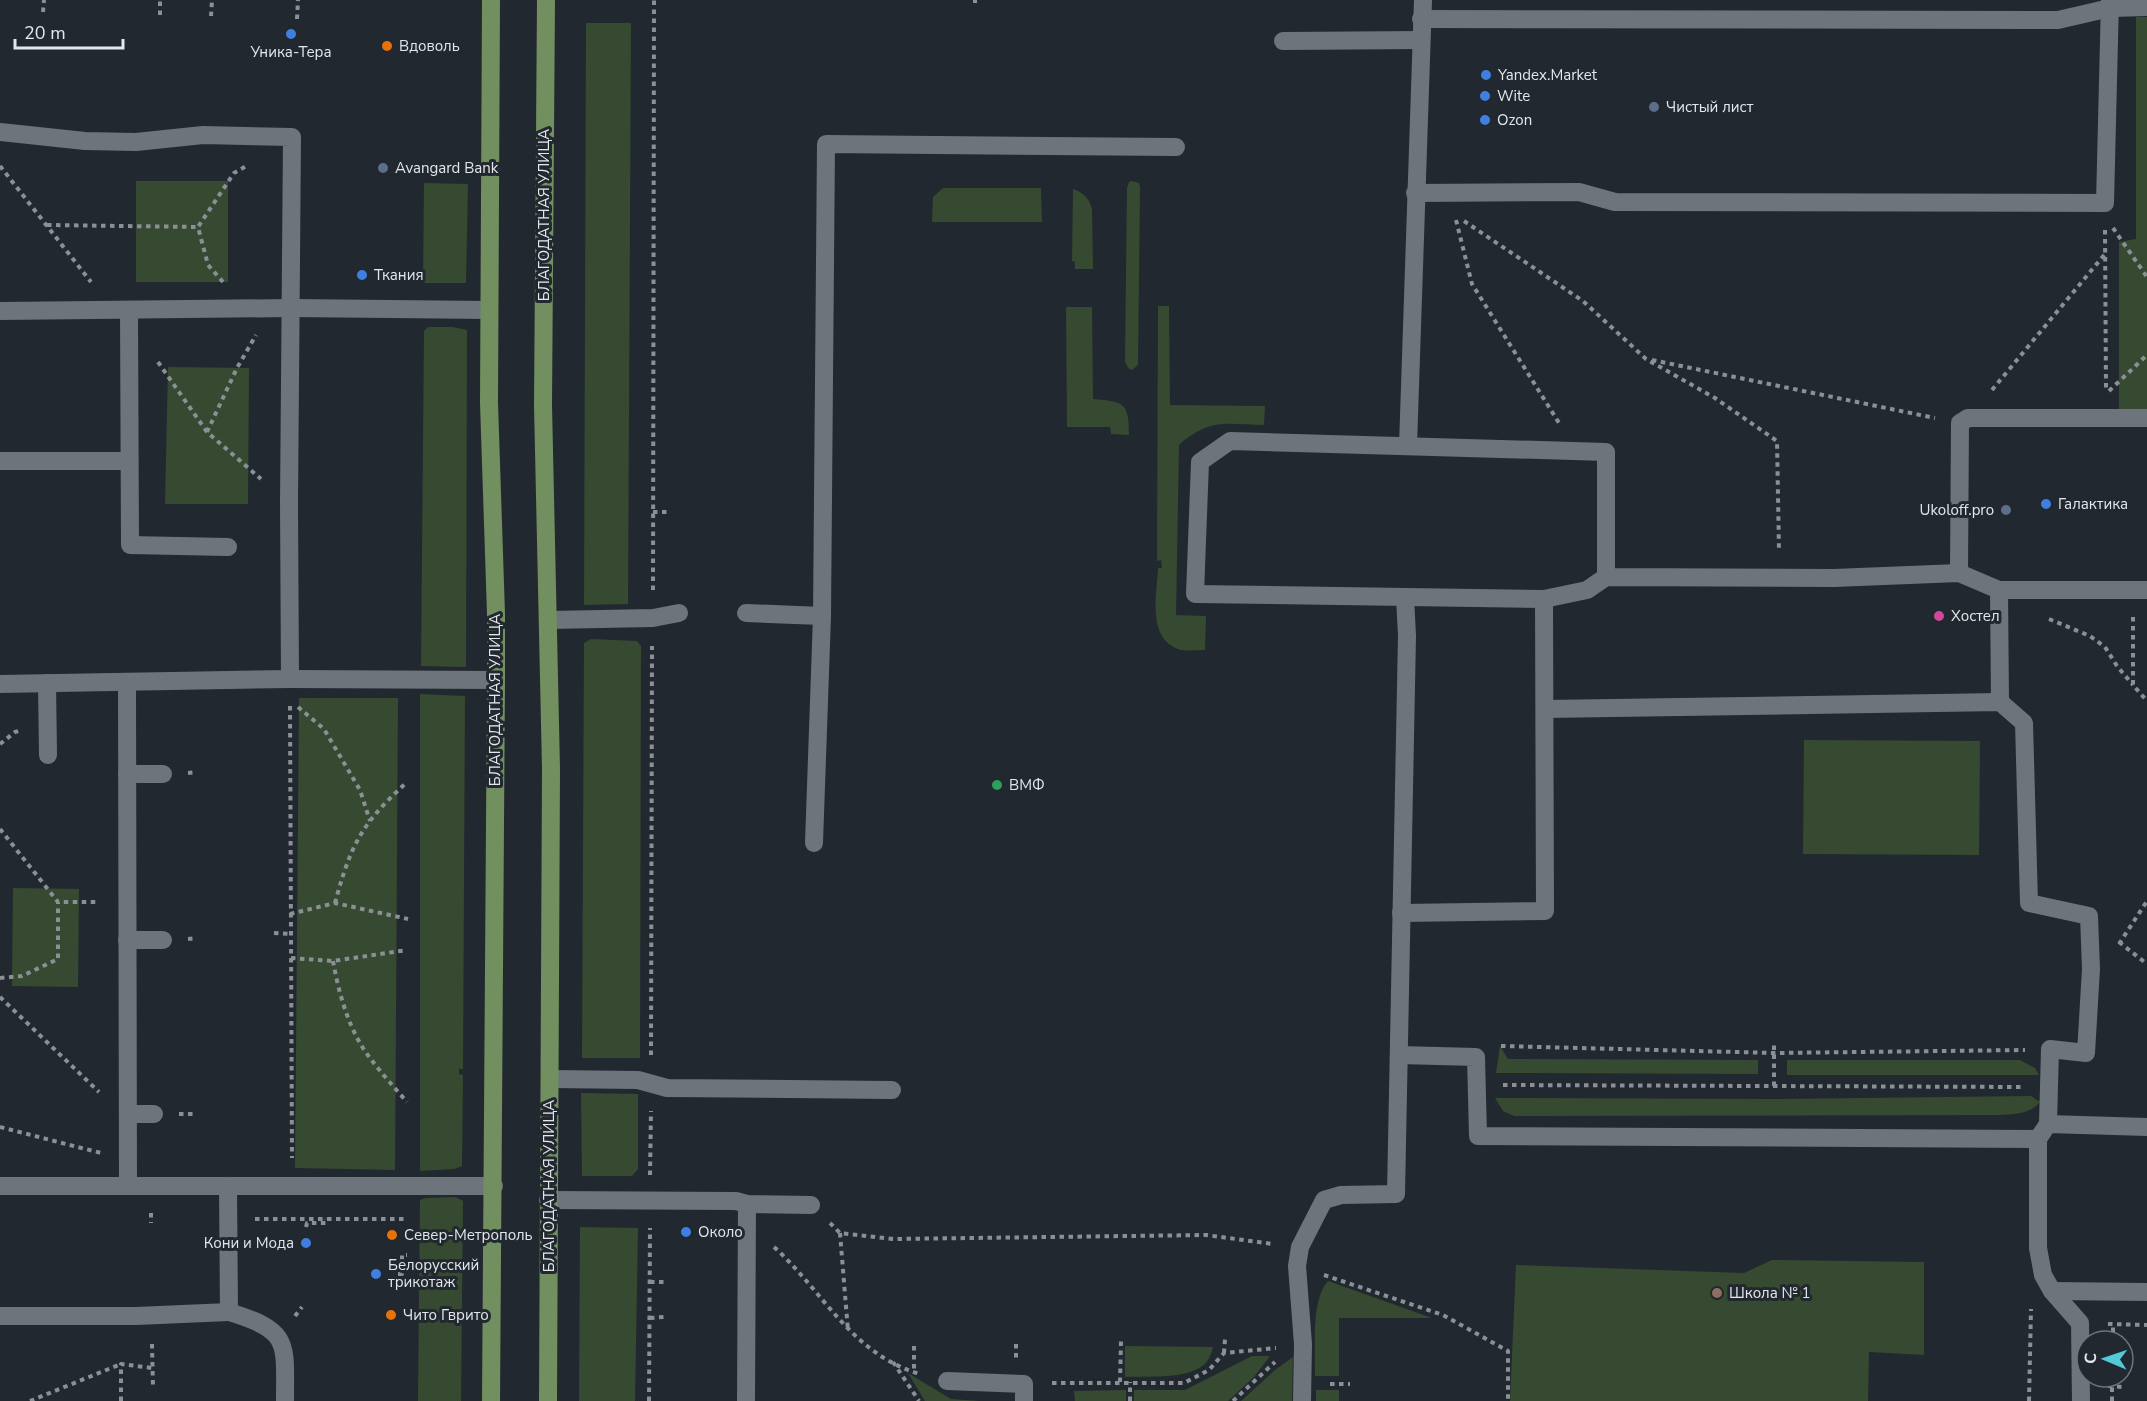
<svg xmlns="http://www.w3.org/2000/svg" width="2147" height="1401" font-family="'Nunito Sans',sans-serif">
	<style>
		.green { fill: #364931 }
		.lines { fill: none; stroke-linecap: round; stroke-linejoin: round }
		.path { stroke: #8b9096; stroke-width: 4; stroke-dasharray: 4.5 4.5; stroke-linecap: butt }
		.lane { stroke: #6d747c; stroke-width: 18 }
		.primary { stroke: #718f5f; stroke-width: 18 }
		.shop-dot { fill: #3f7fe0; stroke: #22282f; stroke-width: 2 }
		.food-dot { fill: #e8710a; stroke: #22282f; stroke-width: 2 }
		.service-dot { fill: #5c6f8a; stroke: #22282f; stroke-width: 2 }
		.hotel-dot { fill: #d1479c; stroke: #22282f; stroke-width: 2 }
		.leisure-dot { fill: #2e9e5b; stroke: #22282f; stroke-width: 2 }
		.education-dot { fill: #8d6e63; stroke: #22282f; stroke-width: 2 }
		.labels { text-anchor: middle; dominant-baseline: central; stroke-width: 6; stroke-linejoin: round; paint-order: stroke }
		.poi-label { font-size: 15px; fill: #e3e7eb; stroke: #22282f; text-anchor: start }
		.street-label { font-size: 15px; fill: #e3e7eb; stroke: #22282f }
	</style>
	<rect width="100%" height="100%" fill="#22282f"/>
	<g class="green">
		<polygon points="2136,17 2147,17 2147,409 2119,409 2119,242 2136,239"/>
		<polygon points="586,23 631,23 628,604 584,605"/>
		<rect x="136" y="181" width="92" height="101"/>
		<polygon points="1132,181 1139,183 1140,187 1138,365 1132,370 1129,369 1125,362 1127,188 1129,182"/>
		<polygon points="424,183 468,184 466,283 423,283"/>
		<polygon points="943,188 1041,188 1042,222 932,222 933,197"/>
		<path d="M 1073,189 C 1084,193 1089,198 1092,209 L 1093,269 L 1075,269 L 1075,262 L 1072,261 Z"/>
		<path d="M 1158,306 L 1169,306 L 1170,405 L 1265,406 L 1264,425 C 1226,424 1209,418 1179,445 L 1176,615 L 1206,616 L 1205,650 C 1197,650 1188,651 1181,650 C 1146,640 1157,595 1158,568 L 1162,568 L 1161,560 L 1157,561 Z"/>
		<path d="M 1066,307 L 1092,307 L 1093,399 C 1124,402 1129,402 1129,435 L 1111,434 L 1110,427 L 1067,427 Z"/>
		<polygon points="428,327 453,327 467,330 466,667 421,666 424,331"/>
		<polygon points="168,367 249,368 248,504 165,504"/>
		<polygon points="591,639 637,641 641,646 640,1058 582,1058 584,643"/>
		<polygon points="420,694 465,696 463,1069 459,1069 459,1074 463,1075 462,1166 454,1169 420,1171"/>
		<polygon points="299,698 398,698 395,1170 295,1168"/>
		<polygon points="1804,740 1980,741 1979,855 1803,854"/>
		<polygon points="13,888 79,889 78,987 12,986"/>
		<polygon points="1500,1046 1508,1059 1758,1060 1758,1074 1496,1073"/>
		<polygon points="1787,1060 2020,1060 2035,1068 2039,1075 1787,1075"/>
		<polygon points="581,1093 638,1094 638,1169 632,1176 582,1176"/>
		<path d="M 2031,1096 L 2040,1102 C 2029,1115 2014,1114 1998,1115 L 1514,1116 L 1503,1111 L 1495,1098 L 1771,1099 Z"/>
		<polygon points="456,1197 463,1201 461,1401 418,1401 420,1200 426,1198"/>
		<polygon points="580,1227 638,1228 635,1401 579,1401"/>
		<polygon points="1772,1260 1924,1262 1924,1355 1869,1352 1868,1401 1510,1401 1516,1265 1744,1273"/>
		<path d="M 1328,1281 L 1432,1318 L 1339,1318 L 1339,1376 L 1315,1376 C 1316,1350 1310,1301 1328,1281 Z"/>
		<path d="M 1125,1346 L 1213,1347 C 1211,1355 1208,1363 1201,1367 C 1183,1379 1147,1376 1125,1377 Z"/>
		<polygon points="1252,1356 1270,1356 1254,1377 1228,1401 1134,1401 1134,1390 1185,1390"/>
		<polygon points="1293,1357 1292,1401 1241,1401 1275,1370"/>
		<polygon points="908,1373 951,1399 979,1401 925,1401"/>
		<polygon points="1126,1390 1126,1401 1075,1401 1074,1391"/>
		<rect x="1316" y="1390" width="23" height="11"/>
	</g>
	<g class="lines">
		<g class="path">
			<polyline points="975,0 975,3"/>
			<polyline points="43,12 44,0"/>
			<polyline points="160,15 160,0"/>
			<polyline points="211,16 212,0"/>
			<polyline points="297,19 298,0"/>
			<polyline points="0,166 91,282"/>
			<polyline points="1456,220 1472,284 1559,423"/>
			<polyline points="1464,221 1583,301 1646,359 1715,398 1777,441 1779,551"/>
			<polyline points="47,225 198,227"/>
			<polyline points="2113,228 2147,277"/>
			<polyline points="2105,230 2106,390"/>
			<polyline points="223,282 208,265 198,227 234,173 248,165"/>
			<polyline points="1652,360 1935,418"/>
			<polyline points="158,362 207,432 261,479"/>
			<polyline points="1992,390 2105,254"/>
			<polyline points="2109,391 2147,355"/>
			<polyline points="207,432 237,368 256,335"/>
			<polyline points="653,512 668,512"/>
			<polyline points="653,590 654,0"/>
			<polyline points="2133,617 2133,685 2147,701"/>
			<polyline points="2049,619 2090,636 2105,647 2117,666 2133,685"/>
			<polyline points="290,706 292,1158"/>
			<polyline points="298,707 324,729 360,790 370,821"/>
			<polyline points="0,744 15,732 22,730"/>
			<polyline points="188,773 196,772"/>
			<polyline points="0,829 58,902 99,902"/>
			<path d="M 335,903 C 341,881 348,856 360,836 C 372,815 390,798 407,782"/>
			<polyline points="290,914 335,903 408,919"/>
			<polyline points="274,933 290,934"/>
			<polyline points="188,939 197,938"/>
			<polyline points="2119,942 2147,964"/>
			<polyline points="2119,944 2147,901"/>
			<polyline points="291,958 333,961 407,950"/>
			<path d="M 333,961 C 339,994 349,1031 370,1058 C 381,1073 394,1087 407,1102"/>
			<polyline points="0,978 22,976 58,959 58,902"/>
			<polyline points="0,997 99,1092"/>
			<polyline points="1501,1046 1775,1053 2025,1050"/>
			<polyline points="651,1055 652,646"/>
			<polyline points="1503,1085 2023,1087"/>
			<polyline points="1774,1086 1774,1044"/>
			<polyline points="179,1114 197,1114"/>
			<polyline points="0,1127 101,1153"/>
			<polyline points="650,1175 651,1111"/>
			<polyline points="151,1213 151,1223"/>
			<polyline points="255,1219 407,1219"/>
			<polyline points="830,1223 840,1233 893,1239 1206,1235 1273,1244"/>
			<polyline points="306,1227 307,1223 326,1223 325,1219"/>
			<polyline points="840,1233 848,1331"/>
			<path d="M 774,1247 C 824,1292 851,1354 920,1374"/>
			<polyline points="398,1274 402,1274 402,1255 407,1255"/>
			<polyline points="1324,1275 1443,1315 1508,1351 1508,1401"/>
			<polyline points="650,1282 665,1282"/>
			<polyline points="295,1316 302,1307"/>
			<polyline points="650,1318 664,1317"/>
			<polyline points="2108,1324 2147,1325"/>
			<polyline points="2113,1341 2113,1324"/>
			<polyline points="152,1344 153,1388"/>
			<polyline points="1016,1344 1016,1358"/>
			<polyline points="914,1346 914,1372"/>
			<polyline points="1224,1353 1225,1339"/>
			<polyline points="893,1362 919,1401"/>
			<polyline points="1120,1382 1121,1341"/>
			<polyline points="1052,1383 1184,1383 1209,1370 1224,1353 1276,1348"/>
			<polyline points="1330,1384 1350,1384"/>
			<polyline points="2108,1386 2123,1387"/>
			<polyline points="30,1401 121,1364"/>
			<polyline points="121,1401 121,1364 152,1368"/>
			<polyline points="649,1401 650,1228"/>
			<polyline points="1130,1401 1130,1382"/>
			<polyline points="1233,1401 1275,1362"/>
			<polyline points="2029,1401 2031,1309"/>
			<polyline points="2112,1401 2112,1377"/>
		</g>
		<g class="lane">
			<polyline points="1421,19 2058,20 2110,8 2147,7"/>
			<polyline points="1283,41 1421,40"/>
			<polyline points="0,132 85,141 136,142 203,135 292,137 289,503 290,679"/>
			<polyline points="1415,193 1579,192 1615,202 2105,203 2110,0"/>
			<polyline points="0,311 291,308 489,310"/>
			<polyline points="129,311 130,545 228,547"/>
			<polyline points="1408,446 1423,0"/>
			<polyline points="0,461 129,461"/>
			<polyline points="1959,573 1960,423 1968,418 2147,418"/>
			<polyline points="1606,577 1606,452 1230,441 1200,462 1195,594 1544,599 1587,590 1606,577 1834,578 1959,573 1999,590"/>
			<polyline points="746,613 822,616 814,843"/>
			<polyline points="822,616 826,144 1176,147"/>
			<polyline points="549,620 653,618 679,613"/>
			<polyline points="47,683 48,755"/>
			<polyline points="127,683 128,1186"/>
			<polyline points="0,684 290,679 496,680"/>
			<polyline points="2000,702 1999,590 2147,590"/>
			<polyline points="1546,709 2000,702 2024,723 2029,903 2089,916 2091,969 2086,1053 2050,1049 2048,1124"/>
			<polyline points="127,774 163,774"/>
			<polyline points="1401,913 1545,911 1544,599"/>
			<polyline points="127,940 163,940"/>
			<polyline points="1399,1055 1476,1057 1478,1136 2038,1139"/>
			<polyline points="550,1079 638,1080 667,1088 892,1090"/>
			<polyline points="128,1114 154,1114"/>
			<polyline points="0,1186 494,1186"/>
			<polyline points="548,1200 736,1201 747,1204 811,1205"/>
			<polyline points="2052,1291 2147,1292"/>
			<path d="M 229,1312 C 291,1331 285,1342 285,1401"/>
			<polyline points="0,1316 136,1316 229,1312 228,1186"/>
			<polyline points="947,1381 1024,1384 1024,1401"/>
			<polyline points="746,1401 747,1204"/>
			<polyline points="1302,1401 1303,1344 1297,1266 1300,1247 1324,1200 1341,1195 1396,1194 1407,636 1405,597"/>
			<polyline points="2081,1401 2080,1323 2052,1291 2043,1275 2038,1248 2038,1139 2048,1124 2147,1127"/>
		</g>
		<g class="primary">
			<polyline points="491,0 489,403 496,614 496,680 491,1401"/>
			<polyline points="546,0 543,405 551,769 548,1401"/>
		</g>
	</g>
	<g class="shop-dot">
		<circle cx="291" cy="34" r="6"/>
		<circle cx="1486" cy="75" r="6"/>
		<circle cx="1485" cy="96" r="6"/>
		<circle cx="1485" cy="120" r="6"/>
		<circle cx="362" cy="275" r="6"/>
		<circle cx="2046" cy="504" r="6"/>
		<circle cx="686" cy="1232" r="6"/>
		<circle cx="306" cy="1243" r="6"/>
		<circle cx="376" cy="1274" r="6"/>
	</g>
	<g class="food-dot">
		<circle cx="387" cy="46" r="6"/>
		<circle cx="392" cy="1235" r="6"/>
		<circle cx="391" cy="1315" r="6"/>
	</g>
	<g class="service-dot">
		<circle cx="1654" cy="107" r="6"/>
		<circle cx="383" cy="168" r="6"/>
		<circle cx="2006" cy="510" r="6"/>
	</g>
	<circle class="hotel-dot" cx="1939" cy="616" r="6"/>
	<circle class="leisure-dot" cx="997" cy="785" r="6"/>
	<circle class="education-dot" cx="1717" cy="1293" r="6"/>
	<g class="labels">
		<g class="poi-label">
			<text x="399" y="46">Вдоволь</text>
			<text x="291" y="52" text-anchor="middle">Уника-Тера</text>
			<text x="1498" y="75">Yandex.Market</text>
			<text x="1497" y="96">Wite</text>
			<text x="1666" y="107">Чистый лист</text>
			<text x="1497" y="120">Ozon</text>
			<text x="395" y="168">Avangard Bank</text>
			<text x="374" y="275">Ткания</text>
			<text x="2058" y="504">Галактика</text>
			<text x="1994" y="510" text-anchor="end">Ukoloff.pro</text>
			<text x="1951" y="616">Хостел</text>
			<text x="1009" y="785">ВМФ</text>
			<text x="698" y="1232">Около</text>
			<text x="404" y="1235">Север-Метрополь</text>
			<text x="294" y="1243" text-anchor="end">Кони и Мода</text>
			<text x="388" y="1265">Белорусский<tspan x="388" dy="17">трикотаж</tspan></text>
			<text x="1729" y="1293">Школа № 1</text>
			<text x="403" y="1315">Чито Гврито</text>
		</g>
		<g class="street-label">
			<text transform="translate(544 215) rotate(-90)">БЛАГОДАТНАЯ УЛИЦА</text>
			<text transform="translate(495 700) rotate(-90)">БЛАГОДАТНАЯ УЛИЦА</text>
			<text transform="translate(549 1186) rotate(-90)">БЛАГОДАТНАЯ УЛИЦА</text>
		</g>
	</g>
	<g transform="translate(2105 1359) rotate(272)"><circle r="28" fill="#22282f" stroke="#6f747a" stroke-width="1.5"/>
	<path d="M0-4.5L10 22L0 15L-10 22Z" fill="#52cbd7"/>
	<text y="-9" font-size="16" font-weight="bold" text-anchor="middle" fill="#e3e7eb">С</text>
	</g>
	<path d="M15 39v9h108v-9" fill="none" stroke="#e3e7eb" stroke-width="3"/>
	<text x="24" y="39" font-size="18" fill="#e3e7eb" stroke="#22282f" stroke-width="4.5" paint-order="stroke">20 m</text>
</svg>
